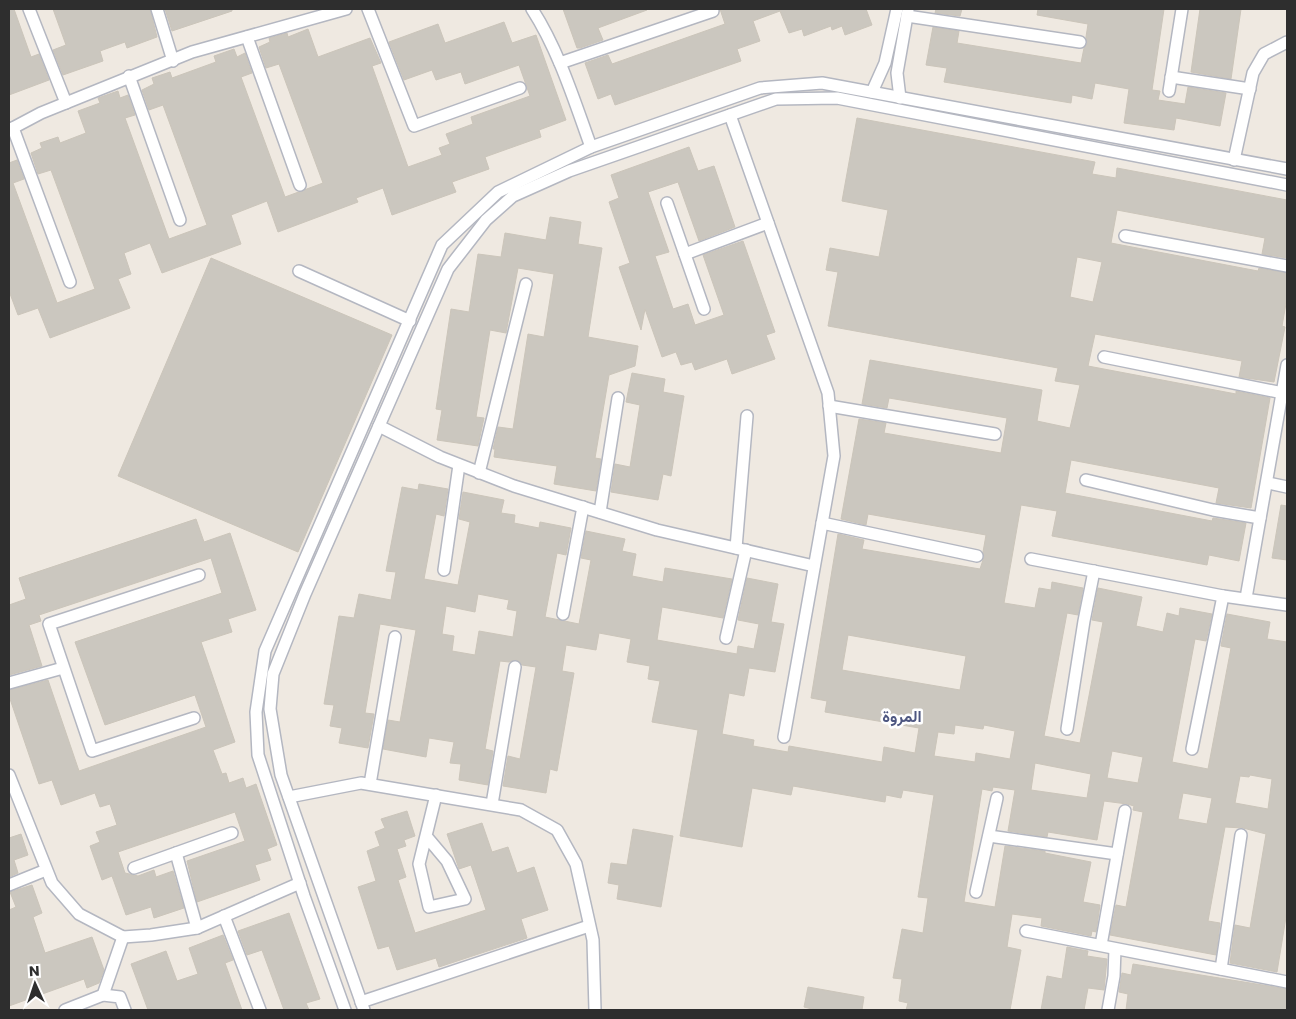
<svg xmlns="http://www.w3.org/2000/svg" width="1296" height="1019" font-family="Poppins,Vazirmatn,sans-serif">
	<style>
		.building { fill: #cbc7bf; stroke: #cbc5ba; fill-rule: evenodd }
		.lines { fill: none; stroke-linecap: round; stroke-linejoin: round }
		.street-casing { stroke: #b4b7c1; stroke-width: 14 }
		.street { stroke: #fff; stroke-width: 11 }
		.labels { text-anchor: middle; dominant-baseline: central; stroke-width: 5; stroke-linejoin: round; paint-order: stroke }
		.neighbourhood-label { font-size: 16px; font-weight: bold; fill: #4d5680; stroke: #fff }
	</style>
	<rect width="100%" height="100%" fill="#efe9e1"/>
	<g class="building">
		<polygon points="9,9 14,9 31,57 39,54 49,80 9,95"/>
		<polygon points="53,9 150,9 157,37 127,48 125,42 100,51 103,61 63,75 53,50 66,45"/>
		<polygon points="165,9 232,9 232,11 172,31"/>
		<polygon points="563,9 647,9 647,10 598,28 603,40 580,48 577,48"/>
		<polygon points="720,9 866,9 872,25 845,35 842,26 832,30 831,26 804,36 802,29 789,33 780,11 753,21 760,41 737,49 741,61 615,105 611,94 598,99 585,63 608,55 612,64 725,24"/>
		<polygon points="936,9 962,9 960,16 935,13"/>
		<polygon points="1038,9 1164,9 1152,90 1160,91 1158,100 1185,104 1188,87 1226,93 1220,126 1176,118 1174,130 1124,123 1129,89 1095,83 1092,99 1072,95 1071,103 944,82 947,68 926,65 933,27 959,31 957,43 1081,63 1084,48 1087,44 1086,37 1088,24 1037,15"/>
		<polygon points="1200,9 1241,9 1231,79 1191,72"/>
		<polygon points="504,22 512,43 536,35 566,120 539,130 541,137 485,157 489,169 452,182 456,192 392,215 383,188 356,198 358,202 278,232 267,201 231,215 241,244 162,273 150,243 124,253 131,274 118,279 130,308 50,338 38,308 18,315 9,291 9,163 17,160 24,179 13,183 57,303 95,289 51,170 38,174 31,153 42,148 40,143 58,137 60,143 86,133 78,111 100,103 98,98 118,91 120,98 128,95 135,115 125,118 169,239 207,225 163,105 149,110 142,90 154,84 152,78 170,72 172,78 216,62 214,56 234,49 237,57 245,53 252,73 241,77 285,197 323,183 279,64 266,68 259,47 270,42 269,38 287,33 288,37 308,29 318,57 370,38 381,63 372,66 408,167 442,155 439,148 450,144 446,134 473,124 471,117 530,96 519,65 465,84 461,72 436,80 432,70 404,80 389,42 438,24 445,43"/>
		<path d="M 857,118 L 1095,162 L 1092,174 L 1116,178 L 1117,168 L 1287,200 L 1287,258 L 1262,254 L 1265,238 L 1117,210 L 1111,243 L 1258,271 L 1259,268 L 1287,273 L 1287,298 L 1282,326 L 1285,327 L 1274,382 L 1239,377 L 1242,361 L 1095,334 L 1088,366 L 1236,394 L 1236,391 L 1270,398 L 1251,508 L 1216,503 L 1219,488 L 1071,460 L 1065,493 L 1212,521 L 1213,518 L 1246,523 L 1239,561 L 1209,555 L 1207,565 L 1052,536 L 1057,511 L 1021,505 L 1004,603 L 1035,608 L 1039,588 L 1051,590 L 1052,582 L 1083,588 L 1078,615 L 1067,613 L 1044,736 L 1080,743 L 1103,622 L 1092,620 L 1098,588 L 1142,597 L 1136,626 L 1163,632 L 1167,613 L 1179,616 L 1180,608 L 1212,614 L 1206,641 L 1195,639 L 1172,762 L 1208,769 L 1231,648 L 1221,646 L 1227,614 L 1270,622 L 1267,639 L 1287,642 L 1287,911 L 1277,972 L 1230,963 L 1235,925 L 1250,928 L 1266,834 L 1243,828 L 1225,827 L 1208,921 L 1220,923 L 1216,955 L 1110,935 L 1116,905 L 1126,907 L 1143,812 L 1133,810 L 1134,806 L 1127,804 L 1104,801 L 1097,840 L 1048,832 L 1047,837 L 1008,831 L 1015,790 L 993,787 L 992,791 L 982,789 L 964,902 L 995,907 L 1005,846 L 1045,851 L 1045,853 L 1091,862 L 1083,902 L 1100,905 L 1096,932 L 1092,931 L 1091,936 L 1041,926 L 1042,918 L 1012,914 L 1007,947 L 1021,950 L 1010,1010 L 906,1010 L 908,1003 L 899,1001 L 902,979 L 893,978 L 902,929 L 923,933 L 928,898 L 918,897 L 934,795 L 903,790 L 901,798 L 886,795 L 885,802 L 793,786 L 791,795 L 752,788 L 742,847 L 680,836 L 698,730 L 652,722 L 660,681 L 648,679 L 650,666 L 627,662 L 631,639 L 599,633 L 596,650 L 566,645 L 562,671 L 574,673 L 557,771 L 550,769 L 546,793 L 503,786 L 508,756 L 520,759 L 536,667 L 522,665 L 517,660 L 509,662 L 500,661 L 485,749 L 493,751 L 488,785 L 459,780 L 461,764 L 450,763 L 454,742 L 429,738 L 426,757 L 383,749 L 388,720 L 400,722 L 416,630 L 380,624 L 365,713 L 374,714 L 368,748 L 339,743 L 342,728 L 330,726 L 334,705 L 324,704 L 339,616 L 354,618 L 359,594 L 391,600 L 396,572 L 386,571 L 402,487 L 418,490 L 419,484 L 448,489 L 444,516 L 436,514 L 424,579 L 458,585 L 470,522 L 459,519 L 463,492 L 504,500 L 501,513 L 515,515 L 514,523 L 539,528 L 540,522 L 571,528 L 566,555 L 557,553 L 545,617 L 579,624 L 591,560 L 581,558 L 586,531 L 625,539 L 622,551 L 636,554 L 632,576 L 663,582 L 665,568 L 732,579 L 723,618 L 662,607 L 657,640 L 737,654 L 738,646 L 754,649 L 759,624 L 738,620 L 747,578 L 778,584 L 771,622 L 784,624 L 775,672 L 749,668 L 744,696 L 729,693 L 722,734 L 754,740 L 753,746 L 788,752 L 789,746 L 882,762 L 884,747 L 915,753 L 919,728 L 825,712 L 827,701 L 811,698 L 838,534 L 864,540 L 862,549 L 980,569 L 984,557 L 983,552 L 986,535 L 868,514 L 866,525 L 841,519 L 859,419 L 886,423 L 884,433 L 1001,453 L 1007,418 L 889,398 L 887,408 L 862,404 L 870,360 L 1042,390 L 1037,421 L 1070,428 L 1080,385 L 1055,381 L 1058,368 L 828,326 L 838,272 L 826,270 L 830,248 L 879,257 L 888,210 L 842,201 ZM 1077,257 L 1102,262 L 1093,302 L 1070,297 ZM 478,594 L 509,600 L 507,609 L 517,611 L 513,637 L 479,631 L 475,655 L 452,651 L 454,636 L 442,634 L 446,606 L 475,612 ZM 848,635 L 966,656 L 960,690 L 842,670 ZM 955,725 L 983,729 L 984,725 L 1015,731 L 1010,759 L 976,753 L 975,762 L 934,756 L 938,732 L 954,734 ZM 1112,751 L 1143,757 L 1138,783 L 1107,778 ZM 1035,763 L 1091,774 L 1087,798 L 1031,790 ZM 1250,775 L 1272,779 L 1268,809 L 1235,803 L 1240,776 L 1249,777 ZM 1183,793 L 1212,798 L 1207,824 L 1178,819 Z"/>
		<polygon points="689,147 698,171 714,166 735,227 699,241 678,182 648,192 669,252 655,256 673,309 688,304 695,325 724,315 703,255 743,241 775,332 766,335 775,359 732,374 727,359 695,370 692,362 681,365 676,352 662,357 645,309 641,330 619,267 630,263 609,202 619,198 611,175"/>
		<polygon points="550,217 581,222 578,244 602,248 588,337 638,346 635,366 609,375 595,458 601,459 596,491 554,484 557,466 494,457 495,449 493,449 498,427 513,429 528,334 544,337 554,274 518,268 506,333 490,330 476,417 484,418 478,446 437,440 442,410 436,409 451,309 469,312 478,254 501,257 505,233 546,240"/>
		<polygon points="211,258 392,335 298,552 118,476"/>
		<polygon points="632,373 665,379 663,392 684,396 671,476 663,474 658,500 611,492 615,464 630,467 640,405 626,402"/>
		<polygon points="1281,505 1287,506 1287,560 1272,558"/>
		<polygon points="196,519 204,542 230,533 256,610 228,619 232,632 201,642 235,742 213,750 222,774 226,773 229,783 243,778 246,788 256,784 277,845 267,849 271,860 255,865 260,880 197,902 187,861 245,841 235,812 118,852 125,873 138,876 154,870 156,877 173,871 184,908 154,918 151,907 126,915 112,876 102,880 90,846 100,842 96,832 117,825 110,804 100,807 95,793 61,805 52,780 39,784 9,696 9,690 48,680 79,771 206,727 195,695 105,725 75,642 222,593 211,558 39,615 41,621 29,625 42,666 9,675 9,605 26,599 19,578"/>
		<polygon points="407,811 415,836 404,840 406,846 397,849 406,877 398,880 415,933 486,910 471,865 459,869 447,834 482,823 492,852 508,847 517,873 534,867 548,910 521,919 527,938 439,967 436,958 397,970 389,946 378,949 358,887 376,881 367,851 380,846 375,832 385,828 381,819"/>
		<polygon points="633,829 673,836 661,907 617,899 619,885 608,883 611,863 627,865"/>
		<polygon points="21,834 28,855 14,860 18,873 9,877 9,838"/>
		<polygon points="32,885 42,913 33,917 45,953 92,937 104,970 99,983 87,988 84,979 9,1006 9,910 16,907 10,892"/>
		<polygon points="289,913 320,999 306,1003 309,1010 284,1010 262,950 247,955 238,931"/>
		<polygon points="223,935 233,960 225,963 242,1010 148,1010 131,964 166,951 177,981 198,974 189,948"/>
		<polygon points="1067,947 1088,951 1087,956 1107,959 1104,990 1088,988 1084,1010 1041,1010 1047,976 1062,979"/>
		<polygon points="1133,964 1287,989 1286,1010 1126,1010 1128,994 1119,992 1122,973 1131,975"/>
		<polygon points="808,987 864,997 862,1010 816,1010 804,1007"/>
	</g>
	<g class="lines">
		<g class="street-casing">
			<g id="street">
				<polyline points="29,9 66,103"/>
				<polyline points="157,9 173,61"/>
				<polyline points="368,9 414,126 520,88"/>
				<path d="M 532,9 C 559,51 574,100 591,147"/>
				<polyline points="907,16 1080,42"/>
				<polyline points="247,37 300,185"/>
				<polyline points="560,63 713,11"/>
				<polyline points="129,76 180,220"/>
				<polyline points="1171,77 1250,89"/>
				<polyline points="1169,91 1182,9"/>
				<polyline points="872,92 885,63 897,9"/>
				<polyline points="900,98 897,73 908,10"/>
				<polyline points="730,115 828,393 834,456 784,737"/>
				<polyline points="13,128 70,282"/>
				<polyline points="9,130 41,113 192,52 346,9"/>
				<polyline points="1234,160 1253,73 1264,54 1287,42"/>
				<polyline points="667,203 704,309"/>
				<polyline points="1125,236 1287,266"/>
				<polyline points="685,254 768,223"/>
				<polyline points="299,271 410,321"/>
				<polyline points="1104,357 1283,393"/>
				<polyline points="829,406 995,434"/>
				<polyline points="379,426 440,457 514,486 657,530 814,566"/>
				<polyline points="479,473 526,284"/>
				<polyline points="1086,480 1213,510 1260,518"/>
				<polyline points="1268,483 1287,487"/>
				<polyline points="600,512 618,398"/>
				<polyline points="822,523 977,556"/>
				<polyline points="736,548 747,416"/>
				<polyline points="1031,559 1223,596 1287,605"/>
				<polyline points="444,570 459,465"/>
				<polyline points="1246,598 1287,365"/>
				<polyline points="563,614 583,507"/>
				<polyline points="726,638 746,550"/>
				<polyline points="9,683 63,668"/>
				<polyline points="194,718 92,751 49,624 199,575"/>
				<polyline points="1067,729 1084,621 1094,571"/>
				<polyline points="1192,749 1223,596"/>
				<polyline points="9,775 52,883 79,914 123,937 151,935 197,928 300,883"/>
				<polyline points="370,784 395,637"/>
				<polyline points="289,797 361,783 521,810 557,830 576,864 593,940 595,1010"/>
				<polyline points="492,804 515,667"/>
				<polyline points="426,836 447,861 465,899 429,907 419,864 436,795"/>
				<polyline points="989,836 1117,854"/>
				<polyline points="176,853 197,928"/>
				<polyline points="134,868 232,833"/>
				<polyline points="9,885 46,870"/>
				<polyline points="976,892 997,798"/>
				<polyline points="224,916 260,1010"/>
				<polyline points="1026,931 1287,982"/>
				<polyline points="1101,945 1125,811"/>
				<polyline points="1221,969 1241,835"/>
				<polyline points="103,995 120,997 125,1010"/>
				<polyline points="361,1002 589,926"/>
				<polyline points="65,1010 103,995 123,937"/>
				<polyline points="345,1010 304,896 258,755 256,712 265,651 442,245 498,192 591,147 760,88 822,83 1287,169"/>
				<polyline points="364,1010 281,775 270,709 273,674 305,594 448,269 486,220 513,196 569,171 776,99 837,98 1287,185"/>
				<polyline points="1108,1010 1114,976 1115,949"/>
			</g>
		</g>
		<use href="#street" class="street"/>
	</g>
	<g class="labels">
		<g class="neighbourhood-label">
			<text x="902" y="716">المروة</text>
		</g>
	</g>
	<rect width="1296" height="1019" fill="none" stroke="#2e2e2e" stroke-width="20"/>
	<g transform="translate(35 984) rotate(357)" stroke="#ffffff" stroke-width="4" paint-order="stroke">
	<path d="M0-4L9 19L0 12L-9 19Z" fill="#2e2e2e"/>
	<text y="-8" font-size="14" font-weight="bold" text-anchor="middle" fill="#2e2e2e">N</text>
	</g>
</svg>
